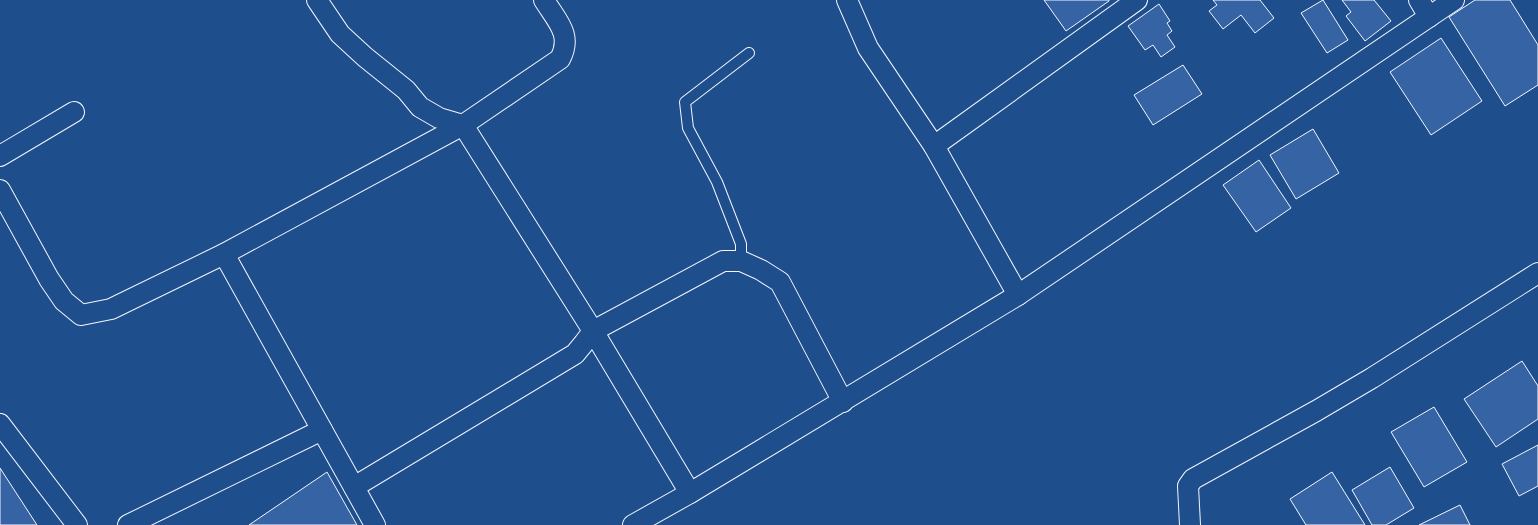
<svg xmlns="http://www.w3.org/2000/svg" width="1538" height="525" font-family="Barlow,sans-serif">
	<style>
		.building { fill: #3563a3; stroke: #f2f6ff }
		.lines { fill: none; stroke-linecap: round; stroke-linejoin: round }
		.lane-casing { stroke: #f2f6ff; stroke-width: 12 }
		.street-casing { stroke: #f2f6ff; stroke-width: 22 }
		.lane { stroke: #1f4e8c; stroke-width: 10 }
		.street { stroke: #1f4e8c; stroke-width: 20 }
	</style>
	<rect width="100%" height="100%" fill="#1f4e8c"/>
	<g class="building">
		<polygon points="1044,0 1109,0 1109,1 1066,31"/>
		<polygon points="1213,0 1260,0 1274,18 1255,33 1241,15 1223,29 1209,11 1217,5"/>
		<polygon points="1323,0 1348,40 1327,53 1301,13"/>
		<polygon points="1342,0 1374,0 1391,21 1365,41 1346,16 1351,12"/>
		<polygon points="1475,0 1510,0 1538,45 1538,85 1505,106 1449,17"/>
		<polygon points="1159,4 1170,21 1167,23 1172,31 1167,35 1175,47 1161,57 1153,45 1145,50 1128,26"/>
		<polygon points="1441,38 1482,101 1431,135 1390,72"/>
		<polygon points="1183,65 1202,94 1153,125 1134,95"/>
		<polygon points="1313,129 1339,173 1296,199 1270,155"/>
		<polygon points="1259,160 1291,208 1256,232 1223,185"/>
		<polygon points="1522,361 1538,386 1538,419 1496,447 1464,399"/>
		<polygon points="1434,407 1467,462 1424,487 1391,432"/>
		<polygon points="1538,445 1538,486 1519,496 1502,464"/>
		<polygon points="1390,467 1414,508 1386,525 1372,525 1352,490"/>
		<polygon points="0,468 37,525 0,525"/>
		<polygon points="327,472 357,525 249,525"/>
		<polygon points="1332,472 1365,525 1306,525 1290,499"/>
		<polygon points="1460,505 1470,525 1419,525"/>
	</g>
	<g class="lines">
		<g class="lane-casing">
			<polyline id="lane" points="741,261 741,244 717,182 688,128 685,102 749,53"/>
		</g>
		<g class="street-casing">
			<g id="street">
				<polyline points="317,0 340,34 365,57 406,90 420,107 439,118 463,125 593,331 690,493"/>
				<polyline points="847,0 868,48 934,146 1018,295"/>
				<polyline points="1419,0 1429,17"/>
				<polyline points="934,146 1137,0"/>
				<polyline points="0,156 74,112"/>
				<path d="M 0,190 L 49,279 L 64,301 L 81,315 L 111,309 L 224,254 L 463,125 L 560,59 C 573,35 557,21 544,0"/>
				<polyline points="224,254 375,525"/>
				<polyline points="0,424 77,525"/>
				<polyline points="354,487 575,354 584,343 593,331 723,261 741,261 761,270 780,282 843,402"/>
				<polyline points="128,525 322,430"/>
				<polyline points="633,525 690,493 1018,295 1454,0"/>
				<polyline points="1190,525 1188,486 1193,479 1316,411 1372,378 1538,273"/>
			</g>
		</g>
		<use href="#lane" class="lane"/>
		<use href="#street" class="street"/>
	</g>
</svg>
